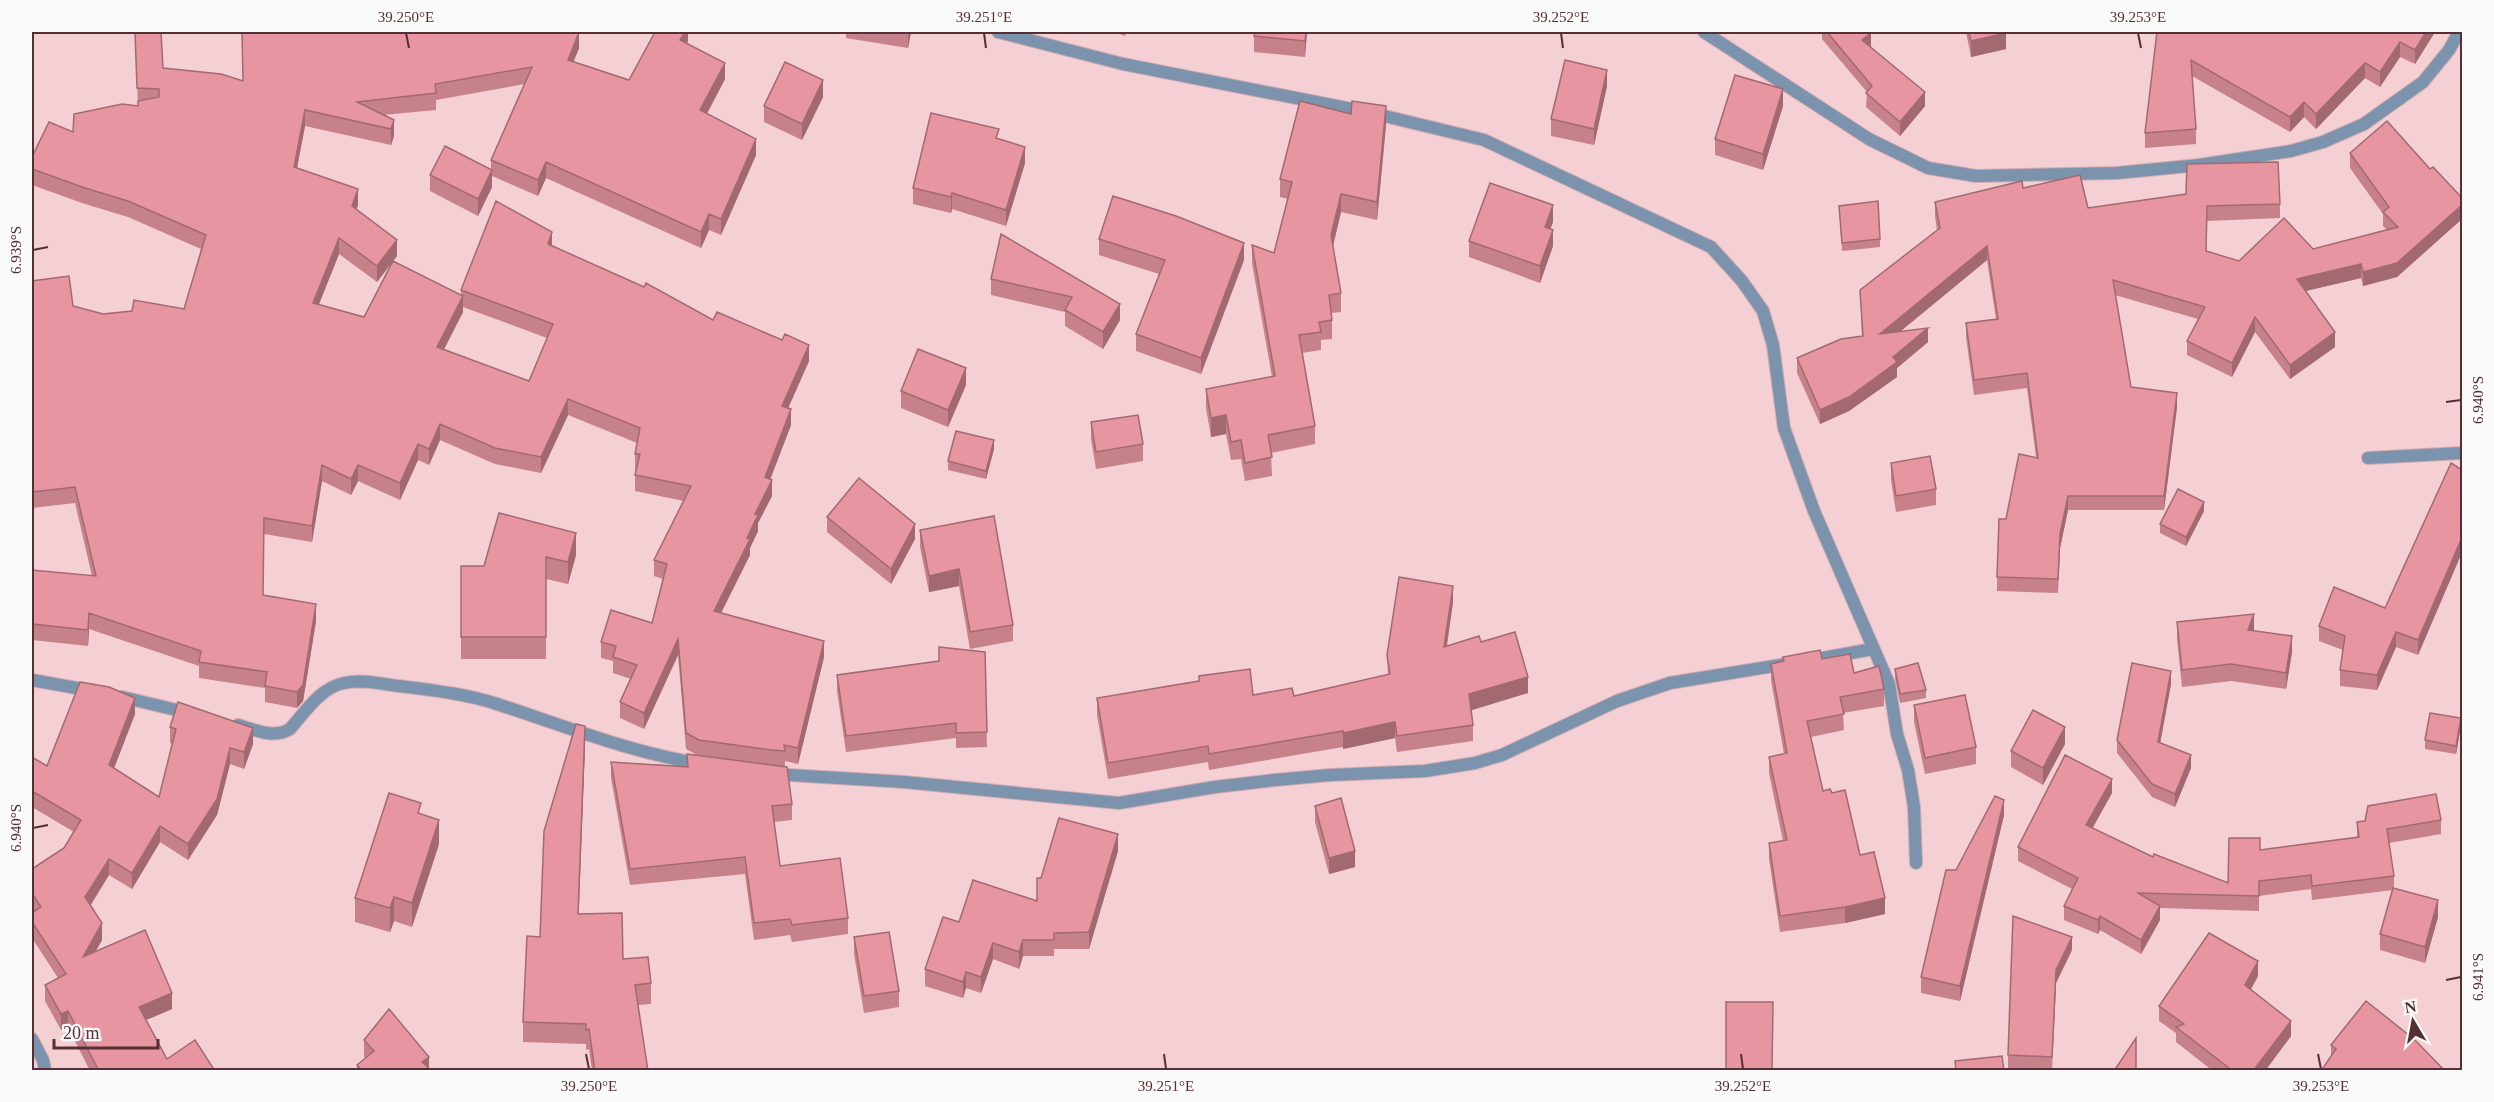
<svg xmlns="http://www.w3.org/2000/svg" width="2494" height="1102" font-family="'Times New Roman',serif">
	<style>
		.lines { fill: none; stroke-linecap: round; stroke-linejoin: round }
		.street-casing { stroke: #d1acb0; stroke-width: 14 }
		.street { stroke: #7b93ad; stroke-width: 12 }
		.wall { fill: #c7818a; fill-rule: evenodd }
		.shaded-wall { fill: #a26971 }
		.building { fill: #e796a1; stroke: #a26971; stroke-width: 1.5 }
		.ticks { fill: none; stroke: #543035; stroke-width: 2 }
		.neatline { fill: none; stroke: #543035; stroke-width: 2 }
		.ticks-label { font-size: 15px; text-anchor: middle; fill: #543035 }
	</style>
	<rect width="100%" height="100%" fill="#f4cfd3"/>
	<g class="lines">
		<g class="street-casing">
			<g id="street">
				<polyline points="998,32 1123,64 1372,113 1484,140 1711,247 1742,281 1763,311 1773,345 1784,428 1814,511 1889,684 1897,734 1908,770 1914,807 1916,863"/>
				<polyline points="1704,32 1869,139 1928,168 1976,176 2117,173 2199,165 2291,151 2323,142 2364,124 2423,82 2449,50 2459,32"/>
				<polyline points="2368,458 2462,453"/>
				<polyline points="1806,661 1873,649"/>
				<polyline points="32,680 93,691"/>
				<polyline points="122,697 189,713"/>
				<path d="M 238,725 C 255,730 274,739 290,729 C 306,711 320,688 344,683 C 362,679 382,684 399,686 C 431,690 466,694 497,704 C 565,726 631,753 702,764"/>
				<polyline points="773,774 904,782 1119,803 1215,787 1275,780 1330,775 1425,771 1475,763 1502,755 1617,701 1670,683 1786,664"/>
				<polyline points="32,1039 43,1060 45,1070"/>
			</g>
		</g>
		<use href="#street" class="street"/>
	</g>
	<g class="wall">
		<path d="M 135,32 L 163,68 L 243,81 L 579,48 L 573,62 L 629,80 L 688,32 L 688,41 L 687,43 L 725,79 L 707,114 L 756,155 L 721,235 L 709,230 L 701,248 L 546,178 L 538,196 L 492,176 L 492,187 L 478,216 L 430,191 L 430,175 L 491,169 L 491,160 L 525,84 L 436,100 L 436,110 L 383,115 L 394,120 L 394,136 L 391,145 L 305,126 L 297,168 L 358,205 L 356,210 L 397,256 L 393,261 L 461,295 L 461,290 L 552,246 L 713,320 L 809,361 L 788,408 L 791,425 L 770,479 L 772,496 L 758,523 L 758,531 L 750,548 L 750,555 L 721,613 L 824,657 L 798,764 L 785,761 L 785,767 L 792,804 L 792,820 L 774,822 L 780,866 L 848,918 L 848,934 L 792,942 L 790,935 L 754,940 L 745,874 L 630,885 L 611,778 L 611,762 L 687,766 L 687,754 L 699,756 L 686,749 L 678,655 L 644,729 L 620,718 L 620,702 L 631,679 L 613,673 L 613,661 L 601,658 L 601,642 L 652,623 L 663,579 L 654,576 L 654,560 L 684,501 L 635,491 L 635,475 L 637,470 L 635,470 L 635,454 L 637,443 L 568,415 L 541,473 L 495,464 L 440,440 L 429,465 L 418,460 L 400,500 L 358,481 L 351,495 L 322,481 L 312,542 L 264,534 L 263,595 L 316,621 L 303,701 L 297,708 L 265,702 L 265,688 L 199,678 L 199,666 L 89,629 L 88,646 L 32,640 L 32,570 L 92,576 L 75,503 L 32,508 L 32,281 L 73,306 L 103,314 L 184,309 L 201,249 L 128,217 L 85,204 L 32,185 L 32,157 L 73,132 L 138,106 ZM 339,254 L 377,282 L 391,263 L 364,317 L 319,304 ZM 463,307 L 547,338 L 529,381 L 444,349 L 463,312 Z"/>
		<polygon points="846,32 911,32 908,48 846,38"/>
		<polygon points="1114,32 1127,32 1125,36"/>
		<polygon points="1307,32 1305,57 1254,52 1254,36"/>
		<polygon points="1822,32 1870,32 1870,47 1925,106 1900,136 1866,107 1867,92 1822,39"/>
		<polygon points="1966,32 2006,32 2006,49 1971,57"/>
		<polygon points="2157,32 2435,32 2415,64 2400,57 2380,87 2365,78 2316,129 2304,117 2290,132 2192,76 2196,129 2196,144 2145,148 2145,133"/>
		<polygon points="1607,86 1594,145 1551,136 1551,119"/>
		<polygon points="823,97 802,140 764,122 764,106"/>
		<polygon points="1783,106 1763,170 1715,155 1715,139"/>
		<polygon points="1386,125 1377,220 1341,212 1333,246 1341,293 1341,312 1331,313 1332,320 1332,339 1321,340 1321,350 1302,353 1315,426 1315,444 1271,453 1272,476 1245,481 1241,459 1231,460 1226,434 1211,437 1206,408 1206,389 1272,377 1252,263 1252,245 1274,253 1288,199 1280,197 1280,179"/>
		<polygon points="999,139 1025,163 1006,226 952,209 951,213 913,204 913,188"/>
		<polygon points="2350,153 2430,169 2463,199 2463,218 2397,277 2363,286 2361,278 2306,291 2335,347 2290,379 2255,332 2232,377 2187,355 2187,341 2198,319 2115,295 2131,387 2177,407 2164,510 2068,510 2060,548 2058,593 1997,591 1997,577 2006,519 2036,457 2027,388 1974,395 1966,337 1966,323 1996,319 1987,260 1901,331 1928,342 1897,368 1897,377 1849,411 1820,424 1797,373 1797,358 1862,336 1860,290 1937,230 1935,216 1935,202 2023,188 2088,208 2280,204 2280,218 2207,221 2206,251 2239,261 2313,249 2387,230 2383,226 2383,214 2350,168"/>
		<polygon points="1839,206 1880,239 1880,247 1842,251"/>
		<polygon points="1553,222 1550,229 1553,246 1540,283 1469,257 1469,241"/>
		<polygon points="1001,234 1120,320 1103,349 1065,326 1065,312 991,295 991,279"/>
		<polygon points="1099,239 1244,260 1201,374 1136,351 1136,334 1159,274 1099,255"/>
		<polygon points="966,385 948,427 901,408 901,391"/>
		<polygon points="1091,422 1143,444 1143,461 1096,469 1091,439"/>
		<polygon points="994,449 986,479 948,470 948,461"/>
		<polygon points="1891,463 1936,489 1936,505 1896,512 1891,480"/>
		<polygon points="2463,468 2463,550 2418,655 2396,647 2377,690 2340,686 2340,670 2343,650 2319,641 2319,626 2385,608"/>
		<polygon points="2204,511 2186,546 2160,533 2160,524"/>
		<polygon points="499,513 576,555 568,584 546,579 546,659 461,659 461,566 484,566"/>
		<polygon points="827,517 915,539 891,584 827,532"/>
		<polygon points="920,530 1013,625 1013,641 970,649 959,586 929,592 920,547"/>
		<polygon points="1453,602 1447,646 1481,642 1528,693 1471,710 1473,725 1473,741 1397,752 1395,738 1343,749 1343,747 1209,770 1208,762 1108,779 1097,715 1097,698 1199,681 1199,676 1253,695 1294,696 1388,675 1387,655"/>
		<polygon points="2177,622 2253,630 2292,652 2286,689 2231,681 2182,687 2177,639"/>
		<polygon points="985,652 987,747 956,748 956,738 846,752 837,691 837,675 939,661"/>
		<polygon points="1783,657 1822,659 1854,673 1884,689 1884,706 1843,713 1844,730 1811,737 1823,791 1860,855 1885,914 1845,923 1780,932 1769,859 1769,843 1783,841 1769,773 1769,757 1784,754 1771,680 1771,664 1783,661"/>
		<polygon points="1895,669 1926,690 1926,698 1900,703 1895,678"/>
		<polygon points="2171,684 2160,743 2191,768 2175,807 2152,797 2117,753 2117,740"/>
		<polygon points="1914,705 1976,747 1976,764 1925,774 1914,722"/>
		<polygon points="135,714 114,768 159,797 173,744 170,743 170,727 253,744 244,769 230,764 217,815 188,860 160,842 132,889 109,875 91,905 102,940 96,951 172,1009 146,1020 167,1059 215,1071 90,1071 68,1027 61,1030 45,1001 45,985 58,978 32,938 32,913 33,911 32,909 32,869 64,848 74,832 32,807 32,757 47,766"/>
		<polygon points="2461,726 2456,754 2425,749 2425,740"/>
		<polygon points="2065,744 2043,785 2011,767 2011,751"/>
		<polygon points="585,746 578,914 623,959 651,983 651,1004 638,1005 648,1071 592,1071 589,1049 586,1050 586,1044 523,1042 523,1022 540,937"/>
		<polygon points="2112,793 2092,828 2153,857 2228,883 2260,850 2357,838 2357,822 2441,820 2441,834 2389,843 2394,876 2394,888 2438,917 2425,963 2380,950 2380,934 2393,890 2312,900 2311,889 2259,896 2259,911 2160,908 2160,920 2141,954 2100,930 2098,934 2064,920 2064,906 2072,889 2018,861 2018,847"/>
		<polygon points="1315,806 1355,867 1329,874 1315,822"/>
		<polygon points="421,814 439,844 412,927 394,921 390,932 355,922 355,898"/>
		<polygon points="2004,815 1960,1001 1921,993 1921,977 1956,870"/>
		<polygon points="1118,851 1089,949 1054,949 1054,956 1023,956 1019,969 993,959 981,993 966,988 963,998 925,986 925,969 959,922 1037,900"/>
		<polygon points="854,937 899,991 899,1007 864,1013 854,954"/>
		<polygon points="2072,950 2056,983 2052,1070 2008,1068 2008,1055"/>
		<polygon points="2258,976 2251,989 2291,1036 2265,1071 2213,1071 2176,1042 2176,1033 2159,1021 2159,1006"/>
		<polygon points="364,1040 429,1068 432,1071 357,1071 357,1065 366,1058 364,1057"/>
		<polygon points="2331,1045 2445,1071 2331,1056"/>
	</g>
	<g class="shaded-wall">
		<polygon points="579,32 579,48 568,76 568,60"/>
		<polygon points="685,32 688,32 688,41 680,56 680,40"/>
		<polygon points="908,32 911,32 908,48"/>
		<polygon points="1306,32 1307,32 1305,57 1305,41"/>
		<polygon points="2426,32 2435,32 2415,64 2415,50"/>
		<polygon points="1871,33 1871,47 1862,54 1862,40"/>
		<polygon points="2006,33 2006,49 1971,57 1971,41"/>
		<polygon points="2400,42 2400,57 2380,87 2380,72"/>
		<polygon points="725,63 725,79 700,126 700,110"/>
		<polygon points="2365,63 2365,78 2316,129 2316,114"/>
		<polygon points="1607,70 1607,86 1594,145 1594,129"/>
		<polygon points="823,80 823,97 802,140 802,124"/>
		<polygon points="1783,89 1783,106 1763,170 1763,154"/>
		<polygon points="1925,92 1925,106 1900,136 1900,122"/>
		<polygon points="2304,102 2304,117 2290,132 2290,117"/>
		<polygon points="1386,106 1386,125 1377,220 1377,202"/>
		<polygon points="305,110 305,126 294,183 294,167"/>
		<polygon points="394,120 394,136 391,145 391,129"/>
		<polygon points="756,139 756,155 721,235 721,219"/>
		<polygon points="1025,147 1025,163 1006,226 1006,210"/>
		<polygon points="546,162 546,178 538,196 538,180"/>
		<polygon points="492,170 492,187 478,216 478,199"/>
		<polygon points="358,189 358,205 352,222 352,206"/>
		<polygon points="952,193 952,209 951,213 951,197"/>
		<polygon points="1341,194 1341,212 1331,254 1331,235"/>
		<polygon points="2463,204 2463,218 2397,277 2363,286 2363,272"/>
		<polygon points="1553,205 1553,222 1545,243 1545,227"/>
		<polygon points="709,214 709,230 701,248 701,232"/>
		<polygon points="1553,230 1553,246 1540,283 1540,266"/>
		<polygon points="552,232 552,248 548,244"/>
		<polygon points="339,238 339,254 313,319 313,303"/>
		<polygon points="397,240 397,256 377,282 377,266"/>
		<polygon points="1244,243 1244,260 1201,374 1201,358"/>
		<polygon points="1987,246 1987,260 1880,348 1880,334"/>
		<polygon points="2361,264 2361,278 2297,293 2297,279"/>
		<polygon points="463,296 463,312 437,363 437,347"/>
		<polygon points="1120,304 1120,320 1103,349 1103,332"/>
		<polygon points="2255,317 2255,332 2232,377 2232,363"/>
		<polygon points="1928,328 1928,342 1897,368 1897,377 1849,411 1820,424 1820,410 1893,357"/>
		<polygon points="2335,332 2335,347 2290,379 2290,365"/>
		<polygon points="809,345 809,361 782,422 782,406"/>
		<polygon points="966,368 966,385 948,427 948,410"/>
		<polygon points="2177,393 2177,407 2164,510 2164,496"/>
		<polygon points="568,399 568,415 541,473 541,457"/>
		<polygon points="791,409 791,425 765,493 765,477"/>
		<polygon points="1226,415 1226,434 1211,437 1211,418"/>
		<polygon points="440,424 440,440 429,465 429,449"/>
		<polygon points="994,440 994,449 986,479 986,471"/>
		<polygon points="418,444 418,460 400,500 400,483"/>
		<polygon points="322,465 322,481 312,542 312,526"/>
		<polygon points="358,465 358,481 351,495 351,479"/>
		<polygon points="772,480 772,496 758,523 758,531 750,548 750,555 714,627 714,611 747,538 755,514"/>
		<polygon points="2068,496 2068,510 2060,548 2058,593 2060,534"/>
		<polygon points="2204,502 2204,511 2186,546 2186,537"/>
		<polygon points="915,524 915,539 891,584 891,569"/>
		<polygon points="576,533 576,555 568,584 568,562"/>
		<polygon points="2463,535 2463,550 2418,655 2418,640"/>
		<polygon points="959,569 959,586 929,592 929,576"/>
		<polygon points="1453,586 1453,602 1444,663 1444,647"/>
		<polygon points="316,604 316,621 303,701 297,708 297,692"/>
		<polygon points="89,613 89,629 88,646 88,630"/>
		<polygon points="2254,614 2254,630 2248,630"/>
		<polygon points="2396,632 2396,647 2377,690 2377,675"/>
		<polygon points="2292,636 2292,652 2286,689 2286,673"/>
		<polygon points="678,639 678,655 644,729 644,713"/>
		<polygon points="824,641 824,657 798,764 798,748"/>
		<polygon points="2171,671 2171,684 2158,755 2158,742"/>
		<polygon points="1528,677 1528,693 1469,711 1469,694"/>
		<polygon points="135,698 135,714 109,781 109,765"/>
		<polygon points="2461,718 2461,726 2456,754 2456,746"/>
		<polygon points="1395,722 1395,738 1343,749 1343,733"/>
		<polygon points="585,726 585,746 578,934 578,914"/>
		<polygon points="2065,727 2065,744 2043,785 2043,768"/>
		<polygon points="253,728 253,744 244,769 244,752"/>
		<polygon points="230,748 230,764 217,815 188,860 188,844"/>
		<polygon points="2191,755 2191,768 2175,807 2175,794"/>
		<polygon points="2112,779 2112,793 2086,840 2086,825"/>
		<polygon points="2004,800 2004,815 1960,1001 1960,986"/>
		<polygon points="439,820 439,844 412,927 412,903"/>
		<polygon points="160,826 160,842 132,889 132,873"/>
		<polygon points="1118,834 1118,851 1089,949 1089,932"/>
		<polygon points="1355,851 1355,867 1329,874 1329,858"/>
		<polygon points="109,859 109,875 85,913 85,897"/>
		<polygon points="394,897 394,921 390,932 390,908"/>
		<polygon points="1885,898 1885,914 1845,923 1845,907"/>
		<polygon points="2438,900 2438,917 2425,963 2425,947"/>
		<polygon points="2160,906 2160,920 2141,954 2141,940"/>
		<polygon points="2100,916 2100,930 2098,934 2098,920"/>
		<polygon points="102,923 102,940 83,973 83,957"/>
		<polygon points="2072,937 2072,950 2056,983 2052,1070 2056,970"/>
		<polygon points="1023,940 1023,956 1019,969 1019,952"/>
		<polygon points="993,943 993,959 981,993 981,977"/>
		<polygon points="2258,961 2258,976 2245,1000 2245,985"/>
		<polygon points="966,972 966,988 963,998 963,982"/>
		<polygon points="172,993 172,1009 139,1023 139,1007"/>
		<polygon points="68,1011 68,1027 61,1030 61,1014"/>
		<polygon points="2291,1021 2291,1036 2265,1071 2253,1071"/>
		<polygon points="429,1057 429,1071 422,1062"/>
	</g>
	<g class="building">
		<polygon points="135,32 161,32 163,68 221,74 243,81 242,32 579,32 568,60 629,80 655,32 685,32 680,40 725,63 700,110 756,139 721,219 709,214 701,232 546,162 538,180 491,160 532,67 435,84 436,93 357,102 394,120 391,129 305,110 294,167 358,189 352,206 397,240 377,266 339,238 313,303 364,317 393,261 463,296 437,347 529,381 553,324 461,290 496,201 552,232 548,244 644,287 646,283 713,320 717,312 782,340 785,334 809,345 782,406 791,409 765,477 772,480 755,514 758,515 747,538 750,539 714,611 824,641 798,748 784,745 785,751 771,750 699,740 686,733 678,639 644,713 620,702 637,665 613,657 616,646 601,642 611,610 652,623 667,564 654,560 691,486 635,475 640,454 635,454 640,428 568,399 541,457 495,448 440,424 429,449 418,444 400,483 358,465 351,479 322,465 312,526 264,518 263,595 316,604 303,685 297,692 265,686 267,672 199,662 201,651 89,613 88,630 32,624 32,570 96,576 75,487 32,492 32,281 69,276 73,306 103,314 132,311 134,300 184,309 206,235 128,201 85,188 32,169 32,157 49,122 73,132 74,114 122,104 138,106 138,101 159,97 159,89 137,88"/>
		<polygon points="1255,32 1306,32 1305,41 1254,36"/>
		<polygon points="1827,32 1870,32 1871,33 1862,40 1925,92 1900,122 1866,93 1872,86"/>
		<polygon points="1969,32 2006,32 2006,33 1971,41"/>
		<polygon points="2157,32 2426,32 2415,50 2400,42 2380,72 2365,63 2316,114 2304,102 2290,117 2191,60 2196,129 2145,133"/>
		<polygon points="1565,60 1607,70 1594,129 1551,119"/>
		<polygon points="785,62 823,80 802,124 764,106"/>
		<polygon points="1735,75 1783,89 1763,154 1715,139"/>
		<polygon points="1300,101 1351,114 1352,101 1386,106 1377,202 1341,194 1331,235 1341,293 1329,295 1332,320 1319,322 1321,332 1299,335 1315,426 1268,435 1272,457 1245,463 1241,440 1231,442 1226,415 1211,418 1206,389 1275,376 1252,245 1274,253 1292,182 1280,179"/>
		<polygon points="931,113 999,129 996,138 1025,147 1006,210 952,193 951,197 913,188"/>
		<polygon points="2387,121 2430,169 2433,167 2463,199 2463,204 2397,263 2363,272 2361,264 2297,279 2335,332 2290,365 2255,317 2232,363 2187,341 2205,307 2113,280 2131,387 2177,393 2164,496 2068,496 2060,534 2058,579 1997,577 1999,519 2006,519 2019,454 2038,458 2027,373 1974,380 1966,323 1998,319 1987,246 1880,334 1928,328 1893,357 1897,362 1849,397 1820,410 1797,358 1841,339 1863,336 1860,290 1940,228 1935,202 2022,181 2023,188 2080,175 2088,208 2186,194 2187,164 2278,162 2280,204 2207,206 2206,251 2239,261 2284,218 2313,249 2398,227 2383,212 2389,207 2350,153"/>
		<polygon points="445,146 492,170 478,199 430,175"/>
		<polygon points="1490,183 1553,205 1545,227 1553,230 1540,266 1469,241"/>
		<polygon points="1113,196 1176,216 1244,243 1201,358 1136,334 1165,260 1099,239"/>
		<polygon points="1878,201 1880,239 1842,243 1839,206"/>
		<polygon points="1001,234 1120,304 1103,332 1065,310 1072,297 991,279"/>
		<polygon points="918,349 966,368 948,410 901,391"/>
		<polygon points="1138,415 1143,444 1096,452 1091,422"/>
		<polygon points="956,431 994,440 986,471 948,461"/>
		<polygon points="1930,456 1936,489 1896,496 1891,463"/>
		<polygon points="2451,463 2462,470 2463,468 2463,535 2418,640 2396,632 2377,675 2340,670 2345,636 2319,626 2334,587 2385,608"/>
		<polygon points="859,478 915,524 891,569 827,517"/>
		<polygon points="2178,489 2204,502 2186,537 2160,524"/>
		<polygon points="499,513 576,533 568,562 546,557 546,637 461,637 461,566 484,566"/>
		<polygon points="994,516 1013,625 970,632 959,569 929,576 920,530"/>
		<polygon points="1399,577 1453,586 1444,647 1479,636 1481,642 1515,632 1528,677 1469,694 1473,725 1397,736 1395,722 1343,733 1343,731 1209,754 1208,746 1108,763 1097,698 1199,681 1199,676 1250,669 1253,695 1292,688 1294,696 1390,674 1387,655"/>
		<polygon points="2254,614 2248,630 2292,636 2286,673 2231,664 2182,670 2177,622"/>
		<polygon points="939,647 985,652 987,732 956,733 956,723 846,736 837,675 939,661"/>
		<polygon points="1820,650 1822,659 1850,654 1854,673 1879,666 1884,689 1840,697 1844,714 1807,721 1823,791 1830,789 1832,793 1845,790 1860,855 1874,852 1885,898 1845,907 1780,916 1769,843 1787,840 1769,757 1787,753 1771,664 1784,661 1783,657"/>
		<polygon points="1918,663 1926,690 1900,694 1895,669"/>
		<polygon points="2132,663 2171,671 2158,742 2191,755 2175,794 2152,784 2117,740"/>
		<polygon points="80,682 109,687 135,698 109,765 159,797 176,729 170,727 178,702 253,728 244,752 230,748 217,799 188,844 160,826 132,873 109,859 85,897 102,923 83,957 145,930 172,993 139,1007 167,1059 195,1040 215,1071 99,1071 68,1011 61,1014 45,985 66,974 32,922 32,913 41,907 32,893 32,869 64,848 81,820 32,791 32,757 47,766"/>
		<polygon points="1965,695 1976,747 1925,758 1914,705"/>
		<polygon points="2033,710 2065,727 2043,768 2011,751"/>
		<polygon points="2430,713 2461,718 2456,746 2425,740"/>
		<polygon points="576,724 585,726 578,914 622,913 623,959 648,957 651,983 635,985 648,1071 595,1071 589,1029 586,1030 586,1024 523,1022 527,936 540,937 544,831"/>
		<polygon points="687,754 787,767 792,804 772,806 780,866 840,858 848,918 792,925 790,919 754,923 745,857 630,869 611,762 688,767"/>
		<polygon points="2065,755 2112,779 2086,825 2153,857 2154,854 2228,883 2229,838 2260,838 2260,850 2359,837 2357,822 2365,821 2368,806 2436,794 2441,820 2387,829 2394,876 2312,886 2311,875 2259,881 2259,896 2138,893 2160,906 2141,940 2100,916 2098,920 2064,906 2078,878 2018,847"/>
		<polygon points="389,793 421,803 418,813 439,820 412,903 394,897 390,908 355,898"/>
		<polygon points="1995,796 2004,800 1960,986 1921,977 1946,870 1956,870"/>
		<polygon points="1341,798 1355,851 1329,858 1315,806"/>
		<polygon points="1059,818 1118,834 1089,932 1054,933 1054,940 1023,940 1019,952 993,943 981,977 966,972 963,982 925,969 943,917 959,922 973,880 1037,901 1037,878 1041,878"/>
		<polygon points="2393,888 2438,900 2425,947 2380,934"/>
		<polygon points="2013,916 2072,937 2056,970 2052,1057 2008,1055"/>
		<polygon points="889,932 899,991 864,996 854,937"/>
		<polygon points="2209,933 2258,961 2245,985 2291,1021 2253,1071 2233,1071 2176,1027 2184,1024 2159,1006"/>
		<polygon points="2366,1001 2415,1040 2445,1071 2321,1071 2336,1049 2331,1045"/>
		<polygon points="1726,1002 1773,1002 1772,1071 1726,1071"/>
		<polygon points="389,1009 429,1057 422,1062 432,1071 362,1071 357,1065 374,1051 364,1040"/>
		<polygon points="2136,1038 2136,1071 2114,1071"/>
		<polygon points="2002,1056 2004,1071 1956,1071 1955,1061"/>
	</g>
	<path class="ticks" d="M 406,33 L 409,48M 984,33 L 986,48M 1561,33 L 1563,48M 2138,33 L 2141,48M 33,250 L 48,247M 2446,402 L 2461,400M 33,828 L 48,825M 2446,980 L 2461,977M 586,1054 L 589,1069M 1164,1054 L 1166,1069M 1741,1054 L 1743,1069M 2318,1054 L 2321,1069"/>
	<rect width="2494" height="1102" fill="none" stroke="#fafafa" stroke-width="66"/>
	<g transform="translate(2413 1021) rotate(350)" stroke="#fafafa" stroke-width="4.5" paint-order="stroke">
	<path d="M0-4.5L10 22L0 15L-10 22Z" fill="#543035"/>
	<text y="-9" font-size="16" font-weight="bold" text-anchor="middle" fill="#543035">N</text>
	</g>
	<path d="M54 1039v9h104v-9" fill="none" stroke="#543035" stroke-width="3"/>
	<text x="63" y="1039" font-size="18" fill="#543035" stroke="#fafafa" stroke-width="4.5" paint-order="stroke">20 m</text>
	<rect x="33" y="33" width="2428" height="1036" class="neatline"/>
	<g class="ticks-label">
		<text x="406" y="22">39.250°E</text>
		<text x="984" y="22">39.251°E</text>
		<text x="1561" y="22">39.252°E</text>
		<text x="2138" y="22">39.253°E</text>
		<text transform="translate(16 250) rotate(-90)" y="5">6.939°S</text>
		<text transform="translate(2478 400) rotate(-90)" y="5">6.940°S</text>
		<text transform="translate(16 828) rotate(-90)" y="5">6.940°S</text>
		<text transform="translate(2478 977) rotate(-90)" y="5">6.941°S</text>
		<text x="589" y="1091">39.250°E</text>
		<text x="1166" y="1091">39.251°E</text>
		<text x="1743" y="1091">39.252°E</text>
		<text x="2321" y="1091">39.253°E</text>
	</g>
</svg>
